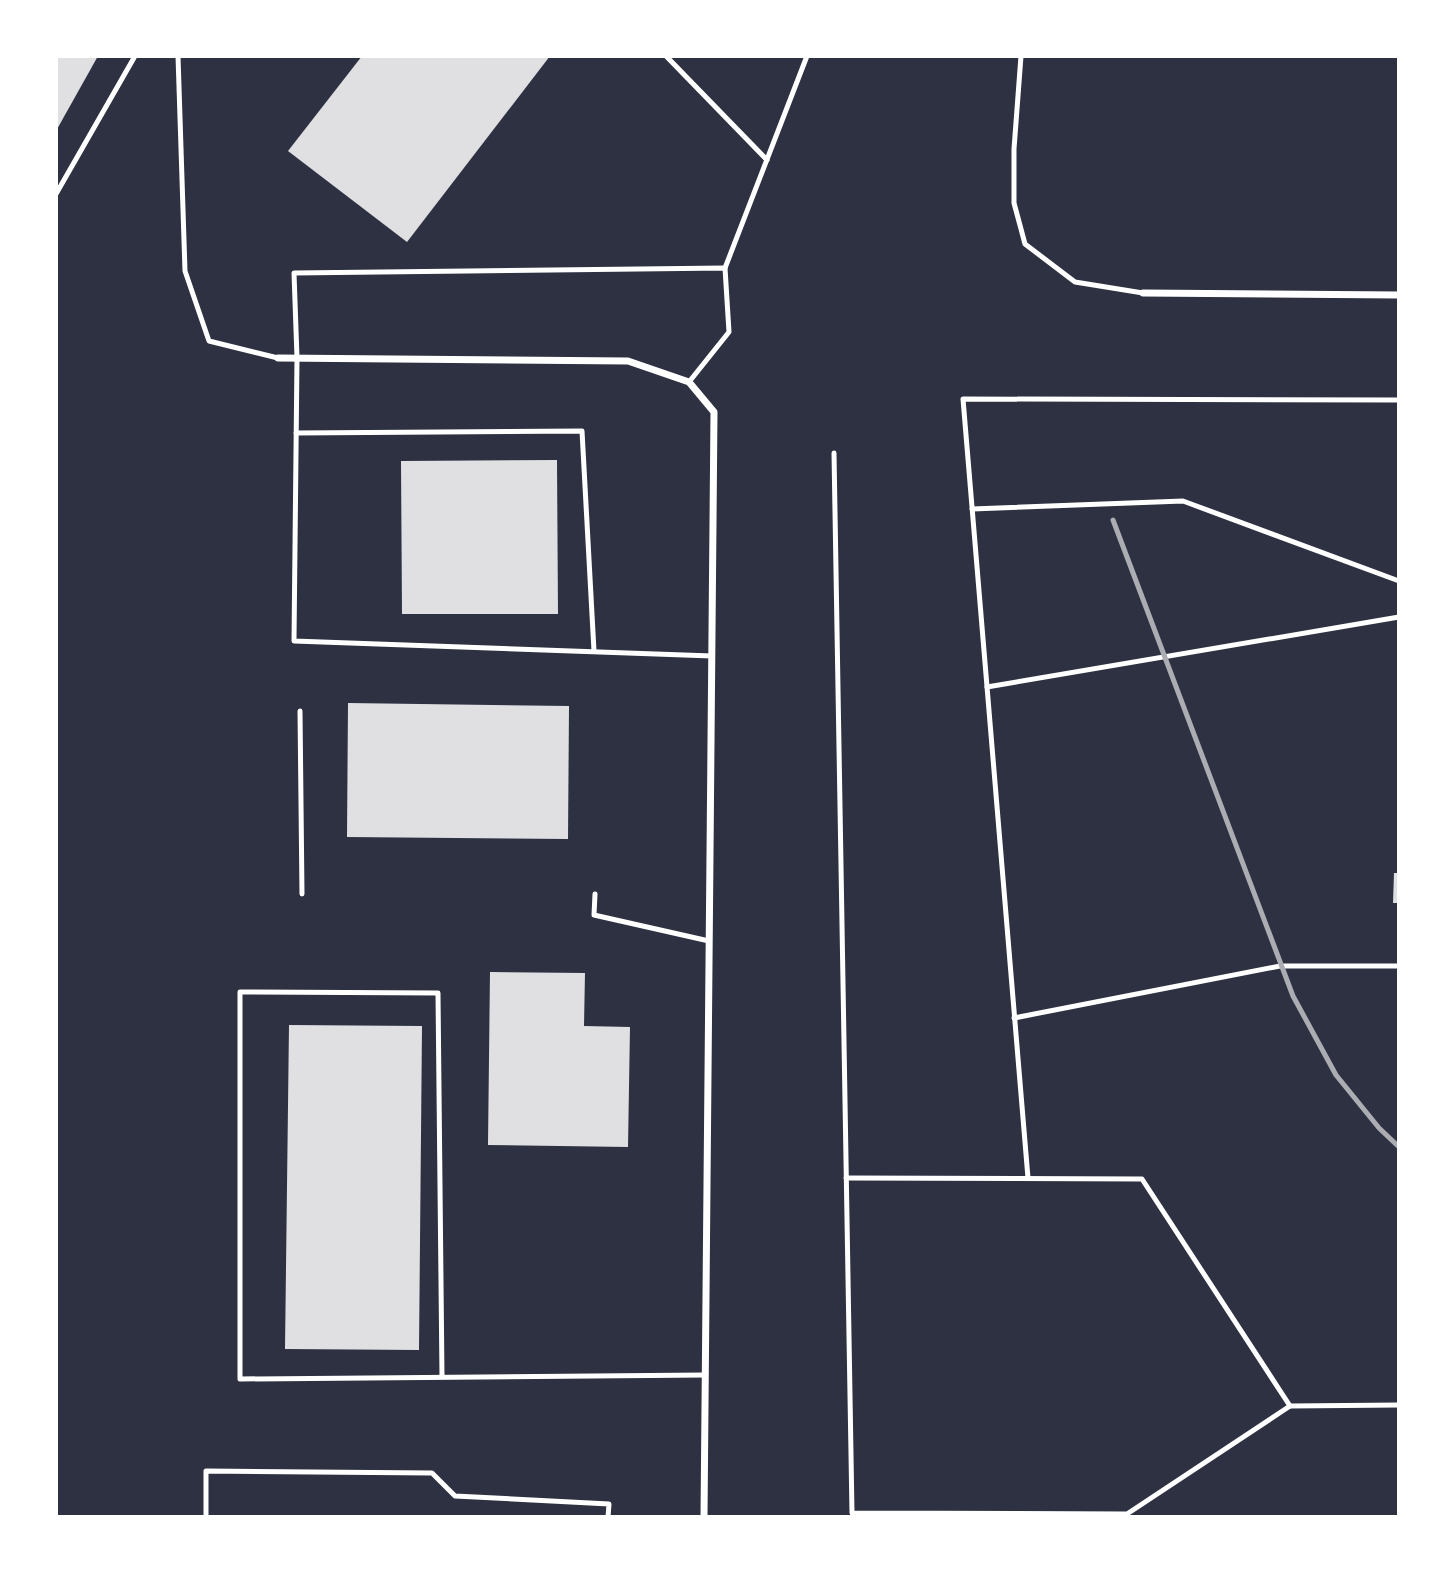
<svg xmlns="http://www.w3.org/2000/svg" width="1455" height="1573" font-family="'Alegreya Sans',sans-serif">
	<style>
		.building { fill: #e0e0e3 }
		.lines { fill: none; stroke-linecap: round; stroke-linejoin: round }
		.service { stroke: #fff; stroke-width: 5 }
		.minor { stroke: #fff; stroke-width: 7 }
		.rail { stroke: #abadb3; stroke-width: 5 }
	</style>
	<rect width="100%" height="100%" fill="#2d3142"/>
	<g class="building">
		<polygon points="56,56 98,56 56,131"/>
		<polygon points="362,56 550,56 407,242 288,151"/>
		<polygon points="557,460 558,614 402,614 401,461"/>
		<polygon points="348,703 569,706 568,839 347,837"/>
		<polygon points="1394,873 1399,873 1399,903 1393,903"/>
		<polygon points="490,972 585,973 584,1026 630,1027 628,1147 488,1145"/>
		<polygon points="289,1025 422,1026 419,1350 285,1349"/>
	</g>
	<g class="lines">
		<g class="service">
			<polyline points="178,56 185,271 209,341 278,358"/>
			<polyline points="666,56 767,160"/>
			<polyline points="1021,56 1014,149 1014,203 1025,244 1075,282 1143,293"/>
			<polyline points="56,194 135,56"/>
			<polyline points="725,268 807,56"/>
			<polyline points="689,382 729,332 725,268 294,273 297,358 294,641 712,656"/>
			<polyline points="296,433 582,431 594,651"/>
			<polyline points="834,453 852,1513 1127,1514 1290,1406 1399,1405"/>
			<polyline points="972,509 1183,501 1399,581"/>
			<polyline points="987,687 1399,617"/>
			<polyline points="300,711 302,894"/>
			<polyline points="595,894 594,915 709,941"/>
			<polyline points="1014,1018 1280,966 1399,966"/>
			<polyline points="846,1178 1142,1179 1290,1406"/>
			<polyline points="1028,1178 963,399 1399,400"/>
			<polyline points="442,1377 438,993 240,992 240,1379 705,1375"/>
			<polyline points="206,1517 206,1471 432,1473 455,1496 609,1504 608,1517"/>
		</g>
		<g class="minor">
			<polyline points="1143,293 1399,295"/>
			<polyline points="278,358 628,361 689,382 714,412 704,1517"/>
		</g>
		<polyline class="rail" points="1113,520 1293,996 1336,1075 1379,1128 1399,1147"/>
	</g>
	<rect width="1455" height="1573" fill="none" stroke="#ffffff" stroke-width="116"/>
</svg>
